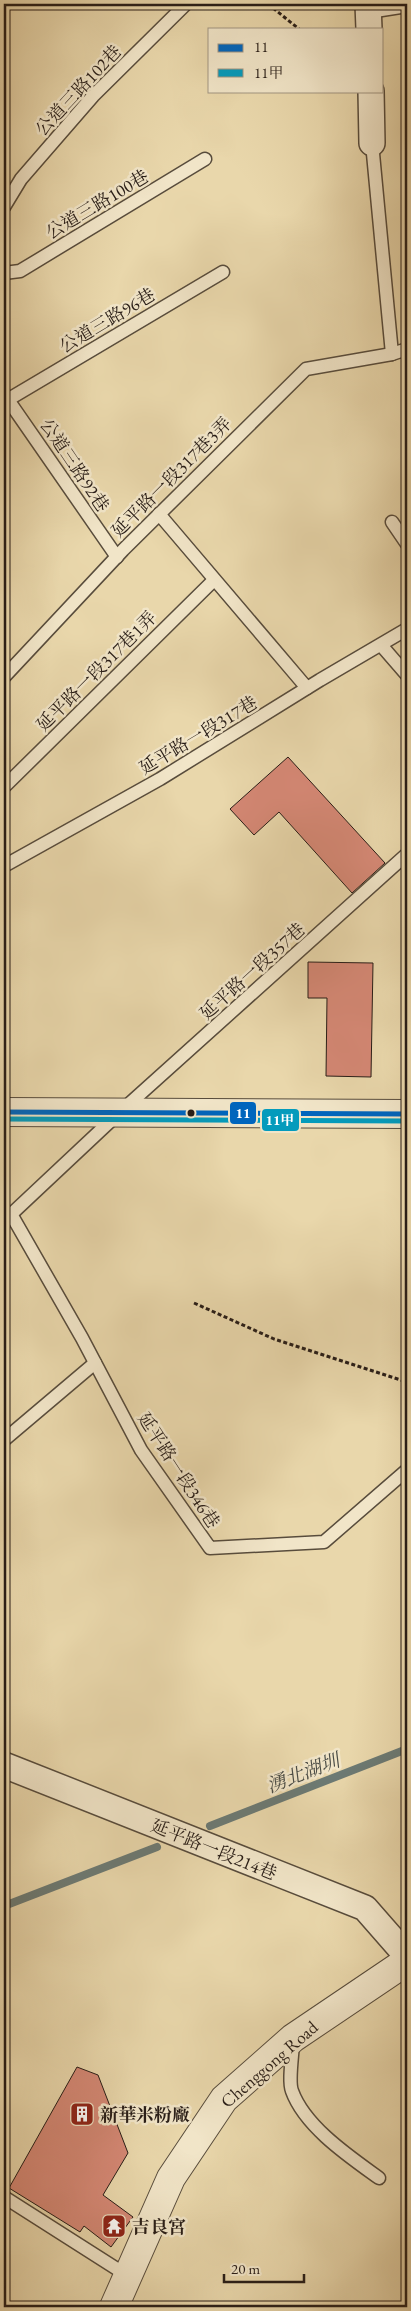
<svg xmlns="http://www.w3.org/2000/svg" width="411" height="2311" font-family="'EB Garamond','Noto Serif TC',serif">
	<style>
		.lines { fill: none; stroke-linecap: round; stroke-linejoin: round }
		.stream { stroke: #6c7a74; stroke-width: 8 }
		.building { fill: #d58875; stroke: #281d17 }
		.service-casing { stroke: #584c3c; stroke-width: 15 }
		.minor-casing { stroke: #584c3c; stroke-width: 28 }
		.tertiary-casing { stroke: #584c3c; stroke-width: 30 }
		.path { stroke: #281d17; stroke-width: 3; stroke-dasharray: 4 2.5; stroke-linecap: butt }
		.service { stroke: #f1e5c8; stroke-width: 12 }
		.minor { stroke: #f1e5c8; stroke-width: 25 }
		.tertiary { stroke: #f1e5c8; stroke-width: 28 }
		.bus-1-casing { stroke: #f1e5c8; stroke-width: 9 }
		.bus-2-casing { stroke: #f1e5c8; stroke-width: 9 }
		.bus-1 { stroke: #0065bd; stroke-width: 5 }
		.bus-2 { stroke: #049bbc; stroke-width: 5 }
		.bus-dot { fill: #281d17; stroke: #f1e5c8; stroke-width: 2 }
		.labels { text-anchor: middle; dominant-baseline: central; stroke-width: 5; stroke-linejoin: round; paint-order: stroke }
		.street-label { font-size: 18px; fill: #281d17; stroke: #f1e5c8 }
		.poi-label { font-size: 18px; font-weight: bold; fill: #281d17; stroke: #f1e5c8; text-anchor: start }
		.water-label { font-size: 19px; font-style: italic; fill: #4a4c46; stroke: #f1e5c8 }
		.line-badge { stroke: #f1e5c8; stroke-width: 2 }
		.badge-label { font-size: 14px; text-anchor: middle; font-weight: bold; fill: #fff }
	</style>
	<rect width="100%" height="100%" fill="#e9d7ab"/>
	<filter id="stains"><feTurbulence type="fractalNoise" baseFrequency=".004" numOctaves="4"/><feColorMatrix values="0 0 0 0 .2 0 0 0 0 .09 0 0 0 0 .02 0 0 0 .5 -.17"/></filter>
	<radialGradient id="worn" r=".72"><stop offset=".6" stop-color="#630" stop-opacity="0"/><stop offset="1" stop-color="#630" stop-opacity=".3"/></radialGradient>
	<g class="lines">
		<g class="stream">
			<polyline points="210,1826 407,1749"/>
			<polyline points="4,1906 157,1847"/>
		</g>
	</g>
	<g class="building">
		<polygon points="288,757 385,863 352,893 279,812 254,835 230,809"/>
		<polygon points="308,962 373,963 371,1077 326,1076 327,998 308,998"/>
		<polygon points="77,2067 98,2075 128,2153 103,2195 133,2217 111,2247 84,2226 80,2232 9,2188"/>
	</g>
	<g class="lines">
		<g class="service-casing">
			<g id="service">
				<polyline points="369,12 407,6"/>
				<polyline points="372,143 392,354"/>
				<polyline points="4,207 21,179 93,96 186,4"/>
				<polyline points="4,273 20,271 205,159"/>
				<polyline points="4,394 117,557"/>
				<polyline points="9,399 223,272"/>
				<polyline points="159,514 307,688"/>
				<polyline points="392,522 407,544"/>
				<polyline points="381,645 407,675"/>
				<polyline points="4,677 123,550 306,369 392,354 407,349"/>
				<polyline points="4,787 214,580"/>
				<polyline points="4,866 160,779 320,680 407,629"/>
				<polyline points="11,1214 82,1338 141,1450 210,1548 324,1542 407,1470"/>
				<polyline points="4,1221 119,1113 407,854"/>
				<polyline points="4,1440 95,1363"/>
				<path d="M 293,2041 C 293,2053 288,2081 292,2091 C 305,2127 350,2157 379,2178"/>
				<polyline points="4,2197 128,2276"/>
			</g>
		</g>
		<g class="minor-casing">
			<g id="minor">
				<polyline points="368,4 369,29"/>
				<polyline points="371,91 372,143"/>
				<polyline points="4,1765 365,1908 407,1956"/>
			</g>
		</g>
		<g class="tertiary-casing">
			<g id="tertiary">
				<polyline points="4,1112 407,1114"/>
				<polyline points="114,2307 171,2178 224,2099 293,2038 407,1961"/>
			</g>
		</g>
		<g class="path">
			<polyline points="268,4 299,29"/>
			<polyline points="194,1303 274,1339 407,1382"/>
		</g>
		<use href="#service" class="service"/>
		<use href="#minor" class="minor"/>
		<use href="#tertiary" class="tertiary"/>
		<g class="bus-1-casing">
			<polyline id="bus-1" points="4,1112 407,1114"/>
		</g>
		<g class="bus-2-casing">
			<polyline id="bus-2" points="4,1119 407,1121"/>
		</g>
		<use href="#bus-1" class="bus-1"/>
		<use href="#bus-2" class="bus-2"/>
	</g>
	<defs>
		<g id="building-square" transform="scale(1.25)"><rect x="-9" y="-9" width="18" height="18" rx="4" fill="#8f2418" stroke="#f1e5c8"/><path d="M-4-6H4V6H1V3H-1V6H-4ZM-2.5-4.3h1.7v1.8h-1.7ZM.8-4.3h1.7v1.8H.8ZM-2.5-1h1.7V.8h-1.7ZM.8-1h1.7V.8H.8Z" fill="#fff"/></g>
		<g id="temple-square" transform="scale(1.25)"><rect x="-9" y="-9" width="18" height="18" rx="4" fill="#8f2418" stroke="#f1e5c8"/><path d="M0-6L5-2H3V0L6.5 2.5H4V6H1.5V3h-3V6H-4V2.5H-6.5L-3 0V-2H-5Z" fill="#fff"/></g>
	</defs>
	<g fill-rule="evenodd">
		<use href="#building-square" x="82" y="2114"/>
		<use href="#temple-square" x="114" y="2226"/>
	</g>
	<circle class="bus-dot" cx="191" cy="1113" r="4.5"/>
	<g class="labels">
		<g class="street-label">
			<text transform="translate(78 90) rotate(-47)">公道三路102巷</text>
			<text transform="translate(97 204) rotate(-31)">公道三路100巷</text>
			<text transform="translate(107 320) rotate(-31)">公道三路96巷</text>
			<text transform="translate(75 465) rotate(56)">公道三路92巷</text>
			<text transform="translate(171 477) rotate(-45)">延平路一段317巷3弄</text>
			<text transform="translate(96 671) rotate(-45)">延平路一段317巷1弄</text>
			<text transform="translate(198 735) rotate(-31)">延平路一段317巷</text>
			<text transform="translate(252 971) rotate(-42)">延平路一段357巷</text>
			<text transform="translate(179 1470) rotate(57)">延平路一段346巷</text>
			<text transform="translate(214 1849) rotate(22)">延平路一段214巷</text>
			<text transform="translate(269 2064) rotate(-41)">Chenggong Road</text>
		</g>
		<g class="poi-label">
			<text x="100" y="2114">新華米粉廠</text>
			<text x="132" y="2226">吉良宮</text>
		</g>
		<g class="water-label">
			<text transform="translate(303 1773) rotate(-21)">湧北湖圳</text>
		</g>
	</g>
	<g class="line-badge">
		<rect x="229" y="1101" width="28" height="24" rx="5" fill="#0065bd"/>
		<rect x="261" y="1108" width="39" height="24" rx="5" fill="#049bbc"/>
	</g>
	<g class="badge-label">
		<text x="243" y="1118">11</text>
		<text x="280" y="1125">11甲</text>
	</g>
	<rect width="411" height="2311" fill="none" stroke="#e9d7ab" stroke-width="20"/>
	<rect x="5" y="5" width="401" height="2301" fill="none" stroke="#281d17" stroke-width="2.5"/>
	<rect x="10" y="10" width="391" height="2291" fill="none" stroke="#281d17"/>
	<rect x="208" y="28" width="175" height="65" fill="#f1e5c8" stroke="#a19581"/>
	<rect x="218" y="44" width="25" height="8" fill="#0065bd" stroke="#a19581"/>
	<text x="254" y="52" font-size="15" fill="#281d17">11</text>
	<rect x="218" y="69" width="25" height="8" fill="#049bbc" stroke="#a19581"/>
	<text x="254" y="78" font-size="15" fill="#281d17">11甲</text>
	<path d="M224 2274v8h80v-8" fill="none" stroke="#281d17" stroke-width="2.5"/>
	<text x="231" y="2274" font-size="15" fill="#281d17" stroke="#f1e5c8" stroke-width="4" paint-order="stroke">20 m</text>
	<rect width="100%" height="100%" filter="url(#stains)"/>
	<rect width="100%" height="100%" fill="url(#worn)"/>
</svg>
